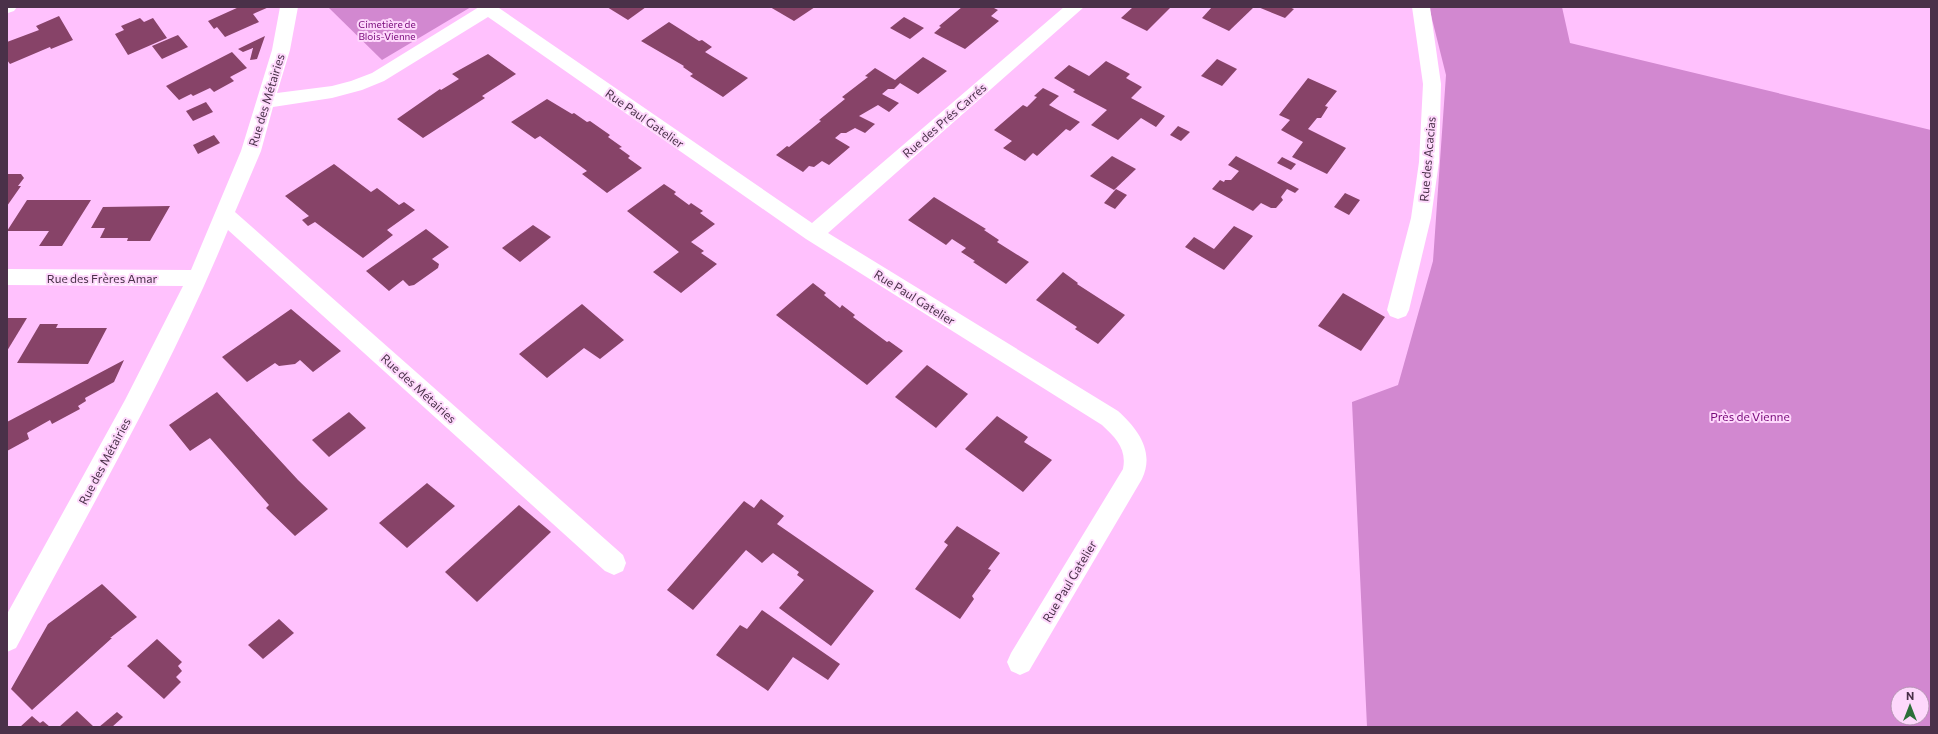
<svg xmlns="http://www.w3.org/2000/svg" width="1938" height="734" font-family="Commissioner,sans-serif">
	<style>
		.green { fill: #d288d0; fill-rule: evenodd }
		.building { fill: #874368 }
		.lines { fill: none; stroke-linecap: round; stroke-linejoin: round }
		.street { fill: #fff; fill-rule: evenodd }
		.labels { text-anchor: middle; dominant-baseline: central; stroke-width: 4; stroke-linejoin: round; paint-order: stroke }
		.far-park-label { font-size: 10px; fill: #770879; stroke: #fed8fc }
		.street-label { font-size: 12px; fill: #4a3149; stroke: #fed8fc }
		.park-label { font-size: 12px; fill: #770879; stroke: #fed8fc }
	</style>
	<rect width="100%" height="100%" fill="#ffc1fd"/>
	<g class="green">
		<polygon points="328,7 471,7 382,60"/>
		<path d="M 1429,7 L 1562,7 L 1570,43 L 1931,130 L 1931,727 L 1367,727 L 1352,402 L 1398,385 L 1433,261 L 1446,75 ZM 1898,694 L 1922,694 L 1922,718 L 1898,718 Z"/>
	</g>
	<g class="building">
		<polygon points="239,7 269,7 253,14 259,22 225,37 217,27 214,29 208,21"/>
		<polygon points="607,7 646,7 628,20"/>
		<polygon points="770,7 815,7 794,21"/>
		<polygon points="962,7 992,7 998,10 991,16 999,21 965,49 934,33 941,27 939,26"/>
		<polygon points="1133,7 1171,7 1147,31 1121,18"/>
		<polygon points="1212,7 1254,7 1229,31 1202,18"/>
		<polygon points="1258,7 1289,7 1294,9 1285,18"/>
		<polygon points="59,16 73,40 51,49 50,47 10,64 7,60 7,42 39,30 36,26"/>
		<polygon points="904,17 924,28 910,39 890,28"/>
		<polygon points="140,18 144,22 153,18 167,38 128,55 115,34 124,30 121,26"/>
		<polygon points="669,22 699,41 702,40 712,47 705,52 748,78 723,97 690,76 693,74 683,67 684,66 641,41"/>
		<polygon points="178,35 188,47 162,59 152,46"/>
		<polygon points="265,36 257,59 250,60 253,48 243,52 238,49"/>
		<polygon points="232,52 247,68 230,77 234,81 214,92 210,88 193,96 191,94 179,100 166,86"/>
		<polygon points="488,54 516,74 482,96 485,98 423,138 397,119 440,89 441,90 459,79 452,74"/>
		<polygon points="923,57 947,71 918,94 900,83 894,89 888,89 882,94 899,103 889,112 878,105 859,116 875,124 865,133 855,128 846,133 841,133 835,138 850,147 829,165 822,161 814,167 809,166 803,172 776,155 787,146 789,147 821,121 819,120 845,99 842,97 868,77 865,76 875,68 895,80"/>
		<polygon points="1217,59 1237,69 1222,86 1201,76"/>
		<polygon points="1106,61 1130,74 1126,78 1142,87 1131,98 1165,116 1156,127 1141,118 1118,140 1091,125 1107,110 1073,92 1075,90 1054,78 1069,65 1089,76"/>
		<polygon points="1308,78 1337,91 1325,106 1328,107 1321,118 1317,118 1308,129 1346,148 1327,174 1292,157 1303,142 1281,130 1290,120 1279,115"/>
		<polygon points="1043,88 1059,96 1049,105 1080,122 1070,131 1066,129 1037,156 1033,153 1025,161 1003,148 1012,141 994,130 1023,105 1027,107 1037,97 1034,96"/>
		<polygon points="547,99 572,114 574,113 587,122 590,121 610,135 608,137 622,147 619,148 630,156 628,158 642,168 607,193 582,174 587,171 540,136 535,139 511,122"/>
		<polygon points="206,102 213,112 193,121 186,111"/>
		<polygon points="1178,126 1190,132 1181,141 1170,135"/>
		<polygon points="214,135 220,143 198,154 193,145"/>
		<polygon points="1112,156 1136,169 1114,190 1090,176"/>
		<polygon points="1236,156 1299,189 1295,193 1287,189 1281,197 1283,200 1276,208 1271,208 1261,203 1253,211 1212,189 1220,180 1224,182 1225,180 1231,180 1239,171 1228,165"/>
		<polygon points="1282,157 1296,164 1291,170 1277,163"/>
		<polygon points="334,164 371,192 377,188 399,205 404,202 415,210 387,230 393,235 363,258 315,222 308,226 302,220 309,216 285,196"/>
		<polygon points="7,174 21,174 24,178 18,186 21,186 7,206"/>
		<polygon points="664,184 676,192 674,194 689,205 691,203 703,211 700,213 715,224 691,242 704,251 701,253 717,264 681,293 653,272 679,252 627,211"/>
		<polygon points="1116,189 1127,195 1115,209 1104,203"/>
		<polygon points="1345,193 1360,200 1349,215 1334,207"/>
		<polygon points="934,197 986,229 984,230 999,240 997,242 1029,262 1006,284 973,262 975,261 961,252 966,248 952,239 946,245 908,220"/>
		<polygon points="27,200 91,200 62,246 39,246 49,231 7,231"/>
		<polygon points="170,206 150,241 127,241 128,238 100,238 105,228 91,228 103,207"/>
		<polygon points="533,225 551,237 520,262 502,248"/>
		<polygon points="1234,226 1253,236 1224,270 1185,247 1194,237 1214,249"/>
		<polygon points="426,229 449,247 432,259 439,264 438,268 414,285 409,286 403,280 389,291 366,271"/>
		<polygon points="1063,272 1078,283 1077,284 1125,315 1098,344 1075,329 1077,327 1036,300"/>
		<polygon points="813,283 826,293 824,295 840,308 842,305 855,315 853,317 887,342 889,341 903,351 867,385 776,315"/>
		<polygon points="1343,293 1385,317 1361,351 1318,326"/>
		<polygon points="582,304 624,340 600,359 584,348 547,378 519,354"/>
		<polygon points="291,309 341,351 313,372 300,360 295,364 279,366 275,363 247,382 222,357"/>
		<polygon points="7,318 27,318 7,351"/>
		<polygon points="40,324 58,324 56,328 107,328 88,364 17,363"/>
		<polygon points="124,360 114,382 85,398 86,401 78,406 80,409 52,424 50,420 27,433 29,439 7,451 7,422"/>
		<polygon points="927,365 968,394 936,428 895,397"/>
		<polygon points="217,392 298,480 328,509 295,536 266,508 269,505 210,438 190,451 169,425"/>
		<polygon points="349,412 366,428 329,457 312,440"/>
		<polygon points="997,416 1028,437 1024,442 1052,460 1023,492 965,449"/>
		<polygon points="427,483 455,506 407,548 379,523"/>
		<polygon points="761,499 784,516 777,524 874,591 831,646 779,608 804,580 797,575 799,572 773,553 762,563 746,550 693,610 667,590 744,501 754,508"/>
		<polygon points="519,505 551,532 477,602 445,572"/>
		<polygon points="957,526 1000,553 988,569 991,570 972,596 974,599 960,619 915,589 948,545 944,542"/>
		<polygon points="102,584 137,617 110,638 112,638 32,710 11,689 48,624"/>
		<polygon points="762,610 840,664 828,680 793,657 768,691 716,655 740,625 747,629"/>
		<polygon points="279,619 294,633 263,659 248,645"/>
		<polygon points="157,639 182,662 178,666 182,671 176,677 181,682 164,699 127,666"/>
		<polygon points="77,711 94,727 59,727"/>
		<polygon points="117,712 123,717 112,727 99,727"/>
		<polygon points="32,716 40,723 43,721 50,727 20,727"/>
	</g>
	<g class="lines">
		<g class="street">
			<polygon points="7,7 17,7 14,11 8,13"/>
			<path d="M 280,7 L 298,7 L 290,50 L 277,93 L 332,86 L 351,81 L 372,73 L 479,7 L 500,7 L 499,8 L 812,223 L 1064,7 L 1084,7 L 828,233 L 1118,411 C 1138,429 1155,452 1142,479 L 1029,671 L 1020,675 L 1011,671 L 1007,662 L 1011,653 L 1123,469 C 1127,449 1116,438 1102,425 L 806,239 L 488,17 L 384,81 L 362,90 L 332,98 L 273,107 L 261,151 L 235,212 L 623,555 L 626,563 L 623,571 L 614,575 L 605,571 L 228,230 C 169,374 89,510 16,648 L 7,652 L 7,614 L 125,400 L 183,286 L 7,285 L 7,269 L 191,270 L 241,151 L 272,50 Z"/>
			<polygon points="1412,7 1430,7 1441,84 1439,162 1431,218 1409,310 1406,316 1398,319 1390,316 1387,310 1411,218 1419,162 1423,84"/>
		</g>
	</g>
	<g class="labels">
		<g class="far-park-label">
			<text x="387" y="24">Cimetière de<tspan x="387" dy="12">Blois-Vienne</tspan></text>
		</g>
		<g class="street-label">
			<text transform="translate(266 100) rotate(-73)">Rue des Métairies</text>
			<text transform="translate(645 118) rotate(35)">Rue Paul Gatelier</text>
			<text transform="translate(944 120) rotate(-41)">Rue des Prés Carrés</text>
			<text transform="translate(1427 159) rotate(-85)">Rue des Acacias</text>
			<text x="102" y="278">Rue des Frères Amar</text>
			<text transform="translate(915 297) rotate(32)">Rue Paul Gatelier</text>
			<text transform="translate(419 388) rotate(42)">Rue des Métairies</text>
			<text transform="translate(104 461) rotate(-62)">Rue des Métairies</text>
			<text transform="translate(1069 581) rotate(-59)">Rue Paul Gatelier</text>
		</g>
		<g class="park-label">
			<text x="1750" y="416">Près de Vienne</text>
		</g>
	</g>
	<rect width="1938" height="734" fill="none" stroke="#4a3149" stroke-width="16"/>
	<g transform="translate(1910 706)"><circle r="19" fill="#fed8fc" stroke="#b695b4"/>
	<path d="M0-3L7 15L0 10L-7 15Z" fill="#2d6f3a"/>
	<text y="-6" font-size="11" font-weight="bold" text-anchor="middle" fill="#4a3149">N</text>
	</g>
</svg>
